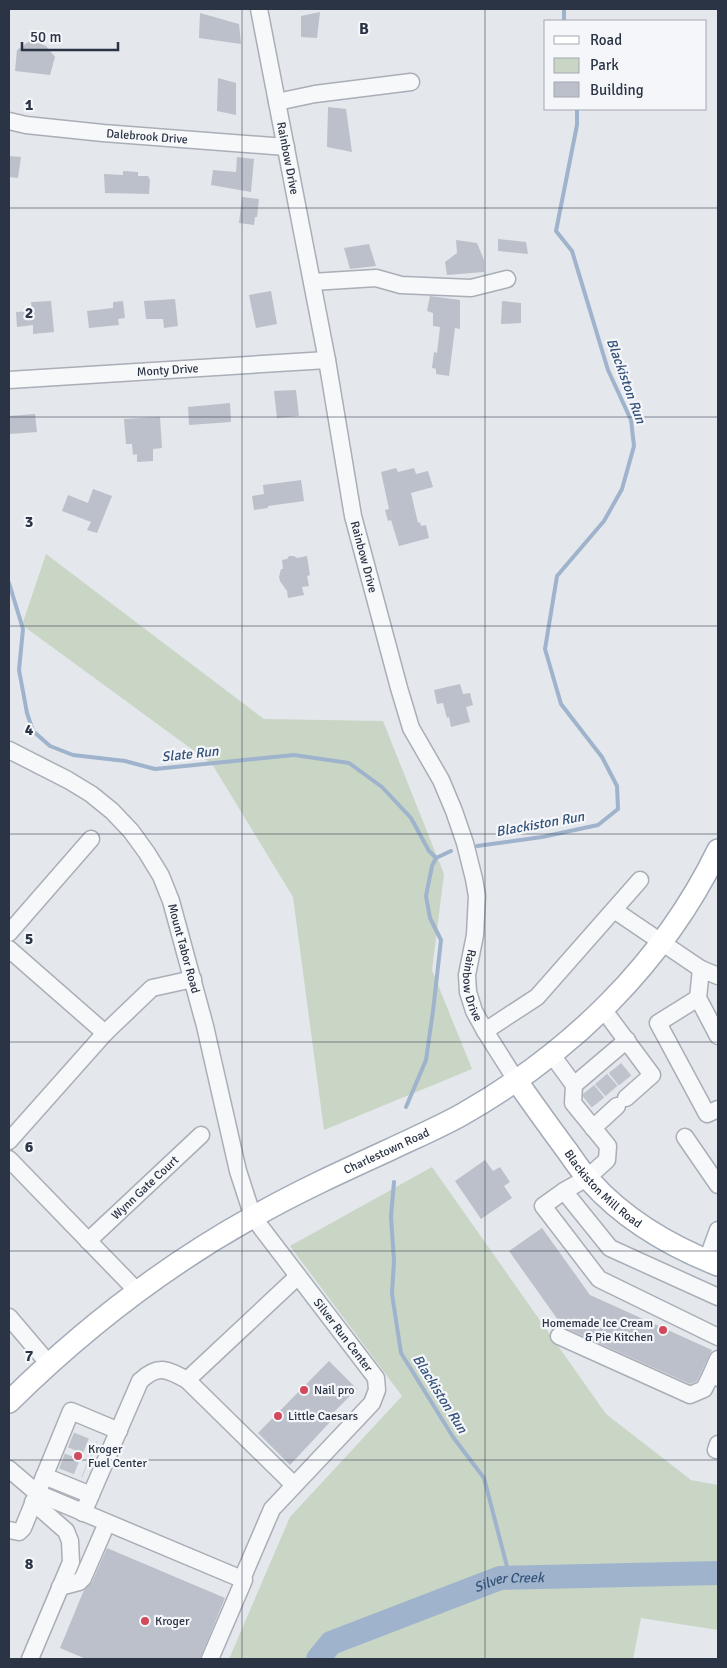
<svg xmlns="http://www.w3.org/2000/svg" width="727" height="1668" font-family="Signika,sans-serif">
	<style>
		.green { fill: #c9d6c5 }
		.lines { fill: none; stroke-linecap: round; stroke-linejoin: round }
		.stream { stroke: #9fb4cc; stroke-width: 4 }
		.river { stroke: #9fb4cc; stroke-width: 24 }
		.building { fill: #bbc0ca }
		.minor-tunnel { stroke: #bfc3cb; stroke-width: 16; stroke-dasharray: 16 8; stroke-linecap: butt }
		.minor-casing { stroke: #a9aeb7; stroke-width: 19 }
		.major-casing { stroke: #a3abb8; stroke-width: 24 }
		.minor { stroke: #f7f8fa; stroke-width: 16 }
		.major { stroke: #fff; stroke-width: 21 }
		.grid { fill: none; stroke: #2b3445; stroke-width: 1; stroke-opacity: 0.55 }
		.poi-dot { fill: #d1495b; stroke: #f4f6f9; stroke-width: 2 }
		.labels { text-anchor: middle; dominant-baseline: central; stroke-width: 4.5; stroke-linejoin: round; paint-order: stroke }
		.street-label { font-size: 12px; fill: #2b3445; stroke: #f4f6f9 }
		.poi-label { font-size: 12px; fill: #2b3445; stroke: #f4f6f9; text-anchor: start }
		.water-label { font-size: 14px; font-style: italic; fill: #34527a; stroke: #f4f6f9 }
		.grid-label { font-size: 16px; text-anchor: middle; font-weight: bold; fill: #2b3445; stroke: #f4f6f9; stroke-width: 4.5; stroke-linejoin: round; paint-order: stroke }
	</style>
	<rect width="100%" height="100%" fill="#e4e7ec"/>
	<g class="green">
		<polygon points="46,554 264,719 383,721 444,874 432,970 472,1069 324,1130 293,897 212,764 22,625"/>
		<polygon points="432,1167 606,1414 691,1480 718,1485 718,1630 641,1618 633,1659 229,1659 290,1517 402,1396 290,1246"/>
	</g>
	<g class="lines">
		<g class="stream">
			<polyline points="564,21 564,9"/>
			<polyline points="9,583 23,629 19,670 27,713 33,731 50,746 73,755 125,761 155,769 294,755 349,763 382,787 411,818 429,851 436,858"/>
			<polyline points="477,846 542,837 598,825 618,809 617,786 602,757 561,704 545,649 557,576 604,521 622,489 634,446 631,420 608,370 572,251 556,231 577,125 577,109"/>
			<polyline points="406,1107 426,1060 433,1011 441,940 430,918 426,896 432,866 436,858 451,851"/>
			<polyline points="394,1182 391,1216 394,1261 392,1294 401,1353 453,1437 484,1478 510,1578"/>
		</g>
		<path class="river" id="s1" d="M 318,1659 L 331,1643 L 500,1578 L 718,1573"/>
	</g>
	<g class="building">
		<polygon points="320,12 317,38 301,37 301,16"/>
		<polygon points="200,13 239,24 241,44 199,38"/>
		<polygon points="31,40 46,46 55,57 50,75 15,71 17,50"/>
		<polygon points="218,78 236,83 236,115 217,111"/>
		<polygon points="328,107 346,109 352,152 327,147"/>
		<polygon points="9,156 21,157 18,178 9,177"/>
		<polygon points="237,157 254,159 251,192 211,185 213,170 236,172"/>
		<polygon points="123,171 138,172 138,176 148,176 150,180 149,194 105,193 104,174 123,175"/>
		<polygon points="242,197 259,199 257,217 255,217 254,225 239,223"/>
		<polygon points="498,239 526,242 528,254 498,251"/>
		<polygon points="456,240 477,243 484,260 484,272 447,275 445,262 457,253"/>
		<polygon points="369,244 376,266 350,269 344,248"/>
		<polygon points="271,291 277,324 256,328 249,295"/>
		<polygon points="430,296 460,300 460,329 455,328 449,376 436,374 436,369 432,368 434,352 437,353 440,327 433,326 433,313 427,311"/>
		<polygon points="175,299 178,326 164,328 163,319 146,319 144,301"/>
		<polygon points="51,301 54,332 33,334 33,325 17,327 16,312 32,311 31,302"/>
		<polygon points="123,301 125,318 118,319 119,325 89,328 87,311 113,308 113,302"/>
		<polygon points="502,301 521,303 521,323 501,324"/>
		<polygon points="296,390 299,416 277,418 274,391"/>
		<polygon points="230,403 231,422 189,425 188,407"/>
		<polygon points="35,414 37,432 9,434 9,416"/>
		<polygon points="160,417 162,448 153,449 153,461 137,462 137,454 133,455 132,444 126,444 124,419"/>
		<polygon points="396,468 398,472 414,468 416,474 428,471 433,487 411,493 418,523 420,522 421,526 426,525 429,538 399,546 391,520 388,521 385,510 389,509 381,472"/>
		<polygon points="301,480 304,501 268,506 268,508 254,510 252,496 264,494 263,485"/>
		<polygon points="93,489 112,496 97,533 87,530 91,522 62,511 68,495 88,503"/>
		<polygon points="289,556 294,556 297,558 307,556 310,575 307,576 309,586 302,587 304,595 288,598 287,591 280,581 279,577 281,569 283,569 282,560 287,559"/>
		<polygon points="460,684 463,694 470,693 473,705 466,707 470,722 451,727 449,717 447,718 443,703 437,704 434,690"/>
		<polygon points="485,1160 493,1171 500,1167 510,1182 504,1186 512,1198 481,1219 455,1181"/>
		<polygon points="542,1228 590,1295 712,1350 697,1381 690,1384 563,1327 509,1251"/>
		<polygon points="329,1361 357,1389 327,1419 330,1422 290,1465 258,1433"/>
		<polygon points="107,1548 225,1598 200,1659 86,1659 60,1648 84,1590 92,1582"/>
	</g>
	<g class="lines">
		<g class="minor-tunnel">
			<polyline points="615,1068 627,1083"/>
			<polyline points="601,1079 621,1102"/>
			<polyline points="588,1090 600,1105"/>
			<polyline points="71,1440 94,1449"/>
			<polyline points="62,1461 85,1470"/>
		</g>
		<g class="minor-casing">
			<g id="minor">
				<path id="s2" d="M 259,9 L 327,360 L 353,516 L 399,688 L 411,728 L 441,780 L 454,811 L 465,843 L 474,879 L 477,896 L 475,935 L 467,975 L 468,992 L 474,1011 L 485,1031 L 516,1080"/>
				<polyline points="277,102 315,94 411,82"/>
				<path id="s3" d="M 9,121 L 26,125 L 103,133 L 286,147"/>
				<polyline points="312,282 376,278 401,285 471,288 507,279"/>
				<path id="s4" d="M 9,380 L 327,360"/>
				<path id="s5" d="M 9,750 L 68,780 L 91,794 L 112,811 L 131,831 L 147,853 L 161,876 L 171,901 L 205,1026 L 238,1171 L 253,1217 L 376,1378 L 377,1390 L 372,1403 L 272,1509 L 242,1579"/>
				<polyline points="614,910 701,969 718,976"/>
				<polyline points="9,933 91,839"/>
				<polyline points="9,949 105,1033 9,1141"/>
				<polyline points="701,969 698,998 718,1036"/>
				<polyline points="698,998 658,1023 707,1114 718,1109"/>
				<polyline points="603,1009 652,1075 626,1098"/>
				<polyline points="485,1031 537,997 640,880"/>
				<polyline points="105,1033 152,988 193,979"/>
				<polyline points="552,1055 574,1085 573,1103 608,1146 607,1160 587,1178 564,1191 610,1248 718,1297"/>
				<polyline points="574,1085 627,1040"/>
				<polyline points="593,1128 617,1106"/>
				<polyline points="685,1137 718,1185"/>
				<polyline points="9,1159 137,1291"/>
				<polyline points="564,1191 543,1206 599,1279 718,1337"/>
				<path id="s6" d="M 88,1241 L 201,1135"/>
				<polyline points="707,1260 718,1230"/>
				<polyline points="9,1317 49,1364"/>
				<polyline points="559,1336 690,1395 704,1389 711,1375"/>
				<polyline points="718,1359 711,1375 718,1378"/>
				<polyline points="187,1380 297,1277"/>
				<polyline points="716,1450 718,1444"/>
				<polyline points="9,1469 37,1493 244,1580 210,1659"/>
				<polyline points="44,1476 91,1495"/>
				<path d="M 83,1513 L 140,1381 C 158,1364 167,1369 187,1380 L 294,1485"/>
				<polyline points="9,1530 19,1532 23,1528 71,1411 119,1431"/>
				<polyline points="60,1587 79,1582 83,1578 107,1523"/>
				<polyline points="30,1659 71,1562 70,1541 66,1531 33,1502"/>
			</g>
		</g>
		<g class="major-casing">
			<g id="major">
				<path id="s7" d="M 516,1080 C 533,1104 550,1128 568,1152 C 575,1162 582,1173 591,1182 C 626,1221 670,1246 718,1265"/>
				<path id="s8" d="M 9,1402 C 82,1330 163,1267 253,1217 C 297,1192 343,1171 389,1150 C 414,1138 440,1127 463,1114 C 572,1052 663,963 718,850"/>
			</g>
		</g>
		<use href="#minor" class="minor"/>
		<use href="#major" class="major"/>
	</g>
	<path class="grid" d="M 242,9 L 242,1659M 485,9 L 485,1659M 9,208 L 718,208M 9,417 L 718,417M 9,626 L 718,626M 9,834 L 718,834M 9,1042 L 718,1042M 9,1251 L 718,1251M 9,1460 L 718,1460"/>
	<g class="poi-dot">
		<circle cx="663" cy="1330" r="5"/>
		<circle cx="304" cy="1390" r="5"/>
		<circle cx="278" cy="1416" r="5"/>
		<circle cx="78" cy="1456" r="5"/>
		<circle cx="145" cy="1621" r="5"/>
	</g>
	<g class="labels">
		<g class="street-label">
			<text stroke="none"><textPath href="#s3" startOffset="139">Dalebrook Drive</textPath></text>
			<text stroke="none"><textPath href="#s2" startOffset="152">Rainbow Drive</textPath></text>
			<text stroke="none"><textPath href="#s4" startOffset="159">Monty Drive</textPath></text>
			<text stroke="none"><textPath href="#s2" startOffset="558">Rainbow Drive</textPath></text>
			<text stroke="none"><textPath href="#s5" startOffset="278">Mount Tabor Road</textPath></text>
			<text stroke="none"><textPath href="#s2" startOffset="1008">Rainbow Drive</textPath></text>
			<text stroke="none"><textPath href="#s8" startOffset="456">Charlestown Road</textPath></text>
			<text stroke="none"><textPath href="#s6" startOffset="78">Wynn Gate Court</textPath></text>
			<text stroke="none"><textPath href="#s7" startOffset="140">Blackiston Mill Road</textPath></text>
			<text stroke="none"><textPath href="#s5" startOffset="704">Silver Run Center</textPath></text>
		</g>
		<g class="poi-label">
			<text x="653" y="1323" text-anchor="end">Homemade Ice Cream<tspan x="653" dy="14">&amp; Pie Kitchen</tspan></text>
			<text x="314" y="1390">Nail pro</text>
			<text x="288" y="1416">Little Caesars</text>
			<text x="88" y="1449">Kroger<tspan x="88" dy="14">Fuel Center</tspan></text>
			<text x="155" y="1621">Kroger</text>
		</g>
		<g class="water-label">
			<text transform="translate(626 381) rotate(70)">Blackiston Run</text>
			<text transform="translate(190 754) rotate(-6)">Slate Run</text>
			<text transform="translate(540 824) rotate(-10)">Blackiston Run</text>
			<text transform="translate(440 1394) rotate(58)">Blackiston Run</text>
			<text stroke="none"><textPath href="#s1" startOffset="210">Silver Creek</textPath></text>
		</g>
	</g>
	<g class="grid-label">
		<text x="364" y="34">B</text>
		<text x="29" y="110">1</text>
		<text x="29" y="318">2</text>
		<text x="29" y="527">3</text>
		<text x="29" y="735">4</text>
		<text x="29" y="944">5</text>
		<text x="29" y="1152">6</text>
		<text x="29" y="1361">7</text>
		<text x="29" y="1569">8</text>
	</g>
	<rect width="727" height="1668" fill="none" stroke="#2b3445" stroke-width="20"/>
	<rect x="544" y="20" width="162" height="90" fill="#f4f6f9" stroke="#a4a8b1"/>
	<rect x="554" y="36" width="25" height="8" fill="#ffffff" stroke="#a4a8b1"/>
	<text x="590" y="45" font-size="15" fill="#2b3445">Road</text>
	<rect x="554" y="58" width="25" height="15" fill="#c9d6c5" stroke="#a4a8b1"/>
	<text x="590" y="70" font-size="15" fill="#2b3445">Park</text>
	<rect x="554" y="82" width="25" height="15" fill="#bbc0ca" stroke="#a4a8b1"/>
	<text x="590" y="95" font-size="15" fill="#2b3445">Building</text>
	<path d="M22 42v8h96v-8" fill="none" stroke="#2b3445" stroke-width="2.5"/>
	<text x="30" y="42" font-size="15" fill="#2b3445" stroke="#f4f6f9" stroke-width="4" paint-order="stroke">50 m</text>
</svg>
